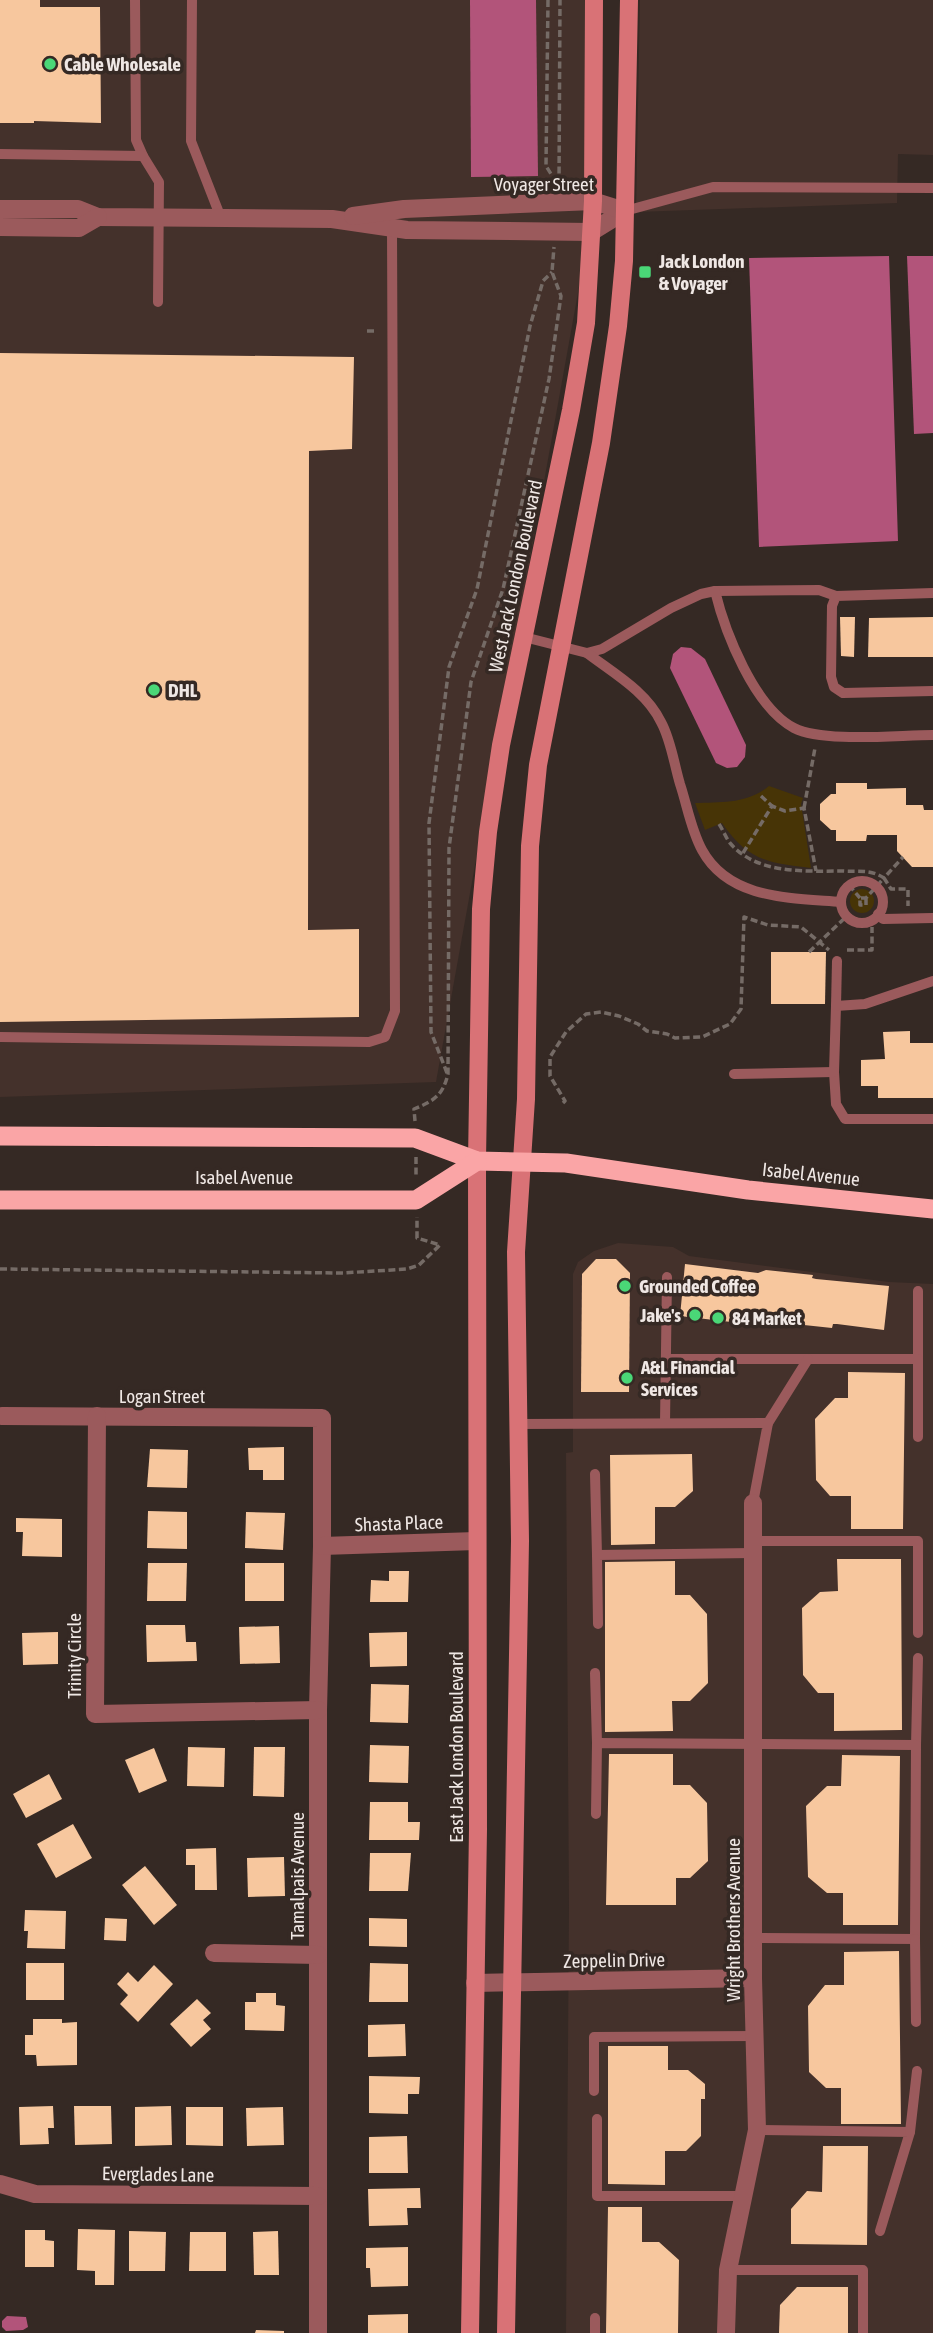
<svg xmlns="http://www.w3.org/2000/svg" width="933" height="2333" font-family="'Asap Condensed',sans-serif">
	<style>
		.built { fill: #44312b }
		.green { fill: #473406 }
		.water { fill: #b2547a }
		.building { fill: #f7c79e }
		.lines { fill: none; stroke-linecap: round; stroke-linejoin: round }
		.path { stroke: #756b66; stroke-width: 3.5; stroke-dasharray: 7 3.5; stroke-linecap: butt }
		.service { stroke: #9b5a5c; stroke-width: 10 }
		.minor { stroke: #9b5a5c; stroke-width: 18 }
		.secondary { stroke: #d97276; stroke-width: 18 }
		.trunk { stroke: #faa5a6; stroke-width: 19 }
		.poi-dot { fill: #4ad777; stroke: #352924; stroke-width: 2.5 }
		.labels { text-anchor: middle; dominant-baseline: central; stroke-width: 7; stroke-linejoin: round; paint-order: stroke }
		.poi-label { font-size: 19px; font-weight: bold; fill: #efe7e4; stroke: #352924; text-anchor: start }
		.street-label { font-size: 19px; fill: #efe7e4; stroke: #352924 }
	</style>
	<rect width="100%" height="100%" fill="#352924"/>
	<g class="built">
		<polygon points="0,0 588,0 586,248 436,1082 0,1097"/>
		<polygon points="640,0 933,0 933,155 898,154 897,203 636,212"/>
		<polygon points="618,1243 673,1247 689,1256 889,1282 933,1284 933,2333 566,2333 569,1906 566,1453 573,1452 573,1274 578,1262 594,1251"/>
	</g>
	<g class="green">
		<path d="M 769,786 L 803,798 L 801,804 L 811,868 C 769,863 748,861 722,823 L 705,830 L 695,803 C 722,802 747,804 769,786 Z"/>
		<circle cx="862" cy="901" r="12"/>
	</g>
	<g class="water">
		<polygon points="470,0 536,0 538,176 471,177"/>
		<polygon points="889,256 898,541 759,547 749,258"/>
		<polygon points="907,256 933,256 933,433 914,434"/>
		<polygon points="681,647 691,648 705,659 746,745 745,757 737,767 727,768 716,763 670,668 673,654"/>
		<polygon points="7,2316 26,2317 28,2327 23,2330 6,2331 2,2327 2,2321"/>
	</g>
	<g class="building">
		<polygon points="0,0 40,0 40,7 100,7 101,123 34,121 34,123 0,123"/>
		<polygon points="0,353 354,357 352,449 309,451 308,930 359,929 359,1017 0,1022"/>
		<polygon points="840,617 855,617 854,657 841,656"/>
		<polygon points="933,617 933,657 868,657 869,618"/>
		<polygon points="836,783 867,783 867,789 906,788 906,805 923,805 924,810 933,810 933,867 912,867 897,851 897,835 867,835 866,841 836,841 836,830 831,830 820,820 820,804 831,794 836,794"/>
		<polygon points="771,952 826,952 825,1004 771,1004"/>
		<polygon points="910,1031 910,1043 933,1043 933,1098 878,1098 878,1086 861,1086 861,1060 885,1059 883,1032"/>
		<polygon points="596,1259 616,1259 630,1273 629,1392 581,1392 582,1274"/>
		<polygon points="685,1264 758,1273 766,1270 813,1275 812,1278 816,1279 889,1286 884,1330 837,1324 833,1324 832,1328 731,1317 731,1322 680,1316"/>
		<polygon points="848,1372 905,1373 903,1529 851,1529 851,1496 830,1496 816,1480 815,1419 835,1398 848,1398"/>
		<polygon points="284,1447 284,1480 263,1480 263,1470 249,1470 248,1448"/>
		<polygon points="150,1449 188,1450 187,1488 147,1487"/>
		<polygon points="692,1454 693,1491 675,1507 655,1507 655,1544 611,1545 610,1455"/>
		<polygon points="148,1511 187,1512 187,1549 147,1548"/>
		<polygon points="246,1512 285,1513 283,1550 245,1548"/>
		<polygon points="16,1518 62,1519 62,1557 22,1556 23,1532 16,1532"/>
		<polygon points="837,1559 901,1559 902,1730 834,1731 834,1693 818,1693 803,1675 802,1608 820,1592 838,1591"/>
		<polygon points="675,1561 675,1595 690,1595 707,1614 708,1683 690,1701 672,1701 673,1731 605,1732 605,1562"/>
		<polygon points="148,1563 187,1563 186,1601 147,1601"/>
		<rect x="245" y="1563" width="39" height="38"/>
		<polygon points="389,1571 409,1571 408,1602 370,1602 371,1580 389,1581"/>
		<polygon points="146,1625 185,1625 186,1642 196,1642 197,1661 147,1662"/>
		<polygon points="279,1626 280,1663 240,1664 239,1627"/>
		<polygon points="58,1632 58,1664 23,1665 22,1633"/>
		<polygon points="407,1632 407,1666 370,1667 369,1633"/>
		<polygon points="371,1684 409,1685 408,1723 370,1722"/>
		<polygon points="370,1745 409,1746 408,1783 369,1782"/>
		<polygon points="188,1747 225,1748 224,1787 187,1786"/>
		<polygon points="254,1747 285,1747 284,1797 253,1796"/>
		<polygon points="154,1748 167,1781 139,1793 125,1760"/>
		<polygon points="609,1754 673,1754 673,1785 690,1785 707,1803 708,1861 690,1878 676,1878 676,1905 606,1905"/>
		<polygon points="842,1755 900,1756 898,1925 843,1925 843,1893 827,1893 808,1877 806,1806 827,1786 841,1786"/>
		<polygon points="49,1774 62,1799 26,1818 13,1794"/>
		<polygon points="370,1802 408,1802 408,1822 420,1822 419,1840 369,1840"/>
		<polygon points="73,1824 92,1858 56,1878 37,1844"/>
		<polygon points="216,1848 217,1890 195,1890 195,1865 186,1865 186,1849"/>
		<polygon points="370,1853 411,1853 408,1891 369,1891"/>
		<polygon points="284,1857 285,1896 248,1897 247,1858"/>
		<polygon points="145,1866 177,1905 154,1925 122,1885"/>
		<polygon points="25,1910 66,1911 65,1949 27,1948 28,1931 24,1931"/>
		<polygon points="105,1918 127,1919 126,1941 104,1940"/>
		<polygon points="369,1918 407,1919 407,1947 369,1946"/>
		<polygon points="899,1951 901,2124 841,2124 841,2088 826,2088 809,2072 808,2006 825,1985 844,1985 844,1952"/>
		<rect x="26" y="1963" width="38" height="37"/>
		<polygon points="370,1963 408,1964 408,2002 369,2002"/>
		<polygon points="154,1965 173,1984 138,2022 120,2004 128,1995 117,1984 128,1972 138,1982"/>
		<polygon points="256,1993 276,1993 276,2005 285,2006 284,2031 245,2030 245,2002 256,2002"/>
		<polygon points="197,1999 211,2013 203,2020 211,2029 191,2047 170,2024"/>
		<polygon points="33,2019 62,2019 62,2023 77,2022 77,2065 37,2066 36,2055 25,2055 25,2035 33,2035"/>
		<polygon points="405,2024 406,2056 368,2057 368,2025"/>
		<polygon points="608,2046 668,2046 668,2070 688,2070 705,2084 705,2099 701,2099 701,2136 686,2151 665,2151 665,2185 608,2184"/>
		<polygon points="369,2076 420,2077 419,2094 408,2094 408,2114 369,2113"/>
		<polygon points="53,2106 54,2128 48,2128 49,2144 20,2145 19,2107"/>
		<polygon points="74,2106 111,2106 112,2144 75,2145"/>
		<polygon points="171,2106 172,2145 135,2146 135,2107"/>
		<polygon points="186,2107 223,2107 223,2146 186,2145"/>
		<polygon points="283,2107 284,2145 247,2146 246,2108"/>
		<polygon points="407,2136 408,2173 369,2173 369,2137"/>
		<polygon points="823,2146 868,2146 867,2245 791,2244 791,2209 807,2191 822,2192"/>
		<polygon points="420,2188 421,2208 407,2208 408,2225 369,2226 368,2189"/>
		<polygon points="608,2207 642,2207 642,2242 659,2242 679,2260 678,2333 606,2333"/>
		<polygon points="78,2229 115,2230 114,2285 95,2285 95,2271 77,2270"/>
		<polygon points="25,2230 45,2230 45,2240 54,2241 54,2267 25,2267"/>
		<polygon points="129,2231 166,2232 165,2271 129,2271"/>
		<polygon points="278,2231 279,2275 254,2275 253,2232"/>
		<polygon points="190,2232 226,2232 226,2271 189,2271"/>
		<polygon points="408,2247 408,2286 371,2287 370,2268 366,2268 366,2248"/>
		<polygon points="797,2287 848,2287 848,2333 779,2333 780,2305"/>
		<polygon points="408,2314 408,2333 368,2333 368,2315"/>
		<polygon points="256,2330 284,2331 284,2333 255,2333"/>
	</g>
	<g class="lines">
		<g class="path">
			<polyline points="548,0 546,166 558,185"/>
			<polyline points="559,184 560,0"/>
			<polyline points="367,331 377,331"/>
			<polyline points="761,796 772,806"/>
			<polyline points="804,808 815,748"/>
			<path d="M 719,824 C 723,830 726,838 730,843 C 757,875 806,871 843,871 C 859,872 870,869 884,878 L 903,857"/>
			<polyline points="743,853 772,806 785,811 804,808 816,871"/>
			<polyline points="849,885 860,898"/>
			<polyline points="866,898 866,905 860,905 860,898 866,898 884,878 891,889 908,889 908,906"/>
			<polyline points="847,950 872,950 872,927"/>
			<polyline points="809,952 848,915"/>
			<polyline points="447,1073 431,1032 429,823 449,667 477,589 530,326 543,281 552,272"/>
			<polyline points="563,1103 565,1101 550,1076 550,1057 566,1032 586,1014 601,1012 619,1016 638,1024 647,1031 667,1034 675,1038 702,1037 730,1024 741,1009 744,917 768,925 801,927 829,950"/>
			<path d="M 415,1121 L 414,1109 C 434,1101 443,1095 448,1074 L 449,848 L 471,682 L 503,589 L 549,379 L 561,296 L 552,272 L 554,247"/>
			<polyline points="416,1157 416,1177"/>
			<polyline points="0,1269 343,1273 407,1269 419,1265 440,1245 417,1238 417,1217"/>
		</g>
		<g class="service">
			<polyline points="135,0 136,140 143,156"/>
			<polyline points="192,0 191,141 221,218"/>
			<polyline points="0,154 143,156 159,182 158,302"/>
			<polyline points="625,211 713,187 933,188"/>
			<polyline points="715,591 819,590 836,596"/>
			<polyline points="933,593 836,596 832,606 831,677 834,687 843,693 933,691"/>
			<path d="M 524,637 L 587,653 L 602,649 L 671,608 L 701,594 L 715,591 C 725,632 754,707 794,728 C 824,743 897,735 933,735"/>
			<path d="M 587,653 C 613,673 646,691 661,722 C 671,740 674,764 680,784 C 687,805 691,830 702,850 C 729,900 792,898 841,902"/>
			<circle cx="862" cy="902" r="21"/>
			<polyline points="878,914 883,919 933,918"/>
			<polyline points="933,981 865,1004 836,1006 834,1072 836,1104 845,1119 933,1119"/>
			<polyline points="836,1006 837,961"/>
			<polyline points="0,1037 369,1042 385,1037 395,1011 392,228"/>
			<polyline points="734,1074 834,1072"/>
			<polyline points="918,1291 918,1359"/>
			<polyline points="666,1359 918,1359 918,1437"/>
			<polyline points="665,1423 667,1277"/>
			<polyline points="768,1423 808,1359"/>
			<polyline points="518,1424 768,1423 753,1503"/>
			<polyline points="595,1474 597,1555"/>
			<polyline points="753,1541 918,1541 918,1633"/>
			<polyline points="598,1624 597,1555 753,1553"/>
			<polyline points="595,1673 597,1743"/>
			<polyline points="916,1745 918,1658"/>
			<polyline points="596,1814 597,1743 916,1745 915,1939 753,1938"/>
			<polyline points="915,1939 916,2022"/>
			<polyline points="594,2091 594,2037 755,2036"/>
			<polyline points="597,2119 597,2196 743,2196"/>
			<polyline points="757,2130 910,2132 880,2231"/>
			<polyline points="910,2132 917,2071"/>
			<polyline points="728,2270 863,2270 863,2333"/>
			<polyline points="595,2318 595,2333"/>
		</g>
		<g class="minor">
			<polyline points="0,209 78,209 98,217 332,219 407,230 591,232 625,211"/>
			<polyline points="353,216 404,209 593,201 625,211"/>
			<polyline points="0,227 79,228 98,217"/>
			<polyline points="2,1416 322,1418 322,1546 318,1710 318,2333"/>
			<polyline points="97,1416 95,1714 318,1710"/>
			<polyline points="322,1546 476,1541"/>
			<polyline points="214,1953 318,1955"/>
			<polyline points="475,1983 753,1978"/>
			<polyline points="0,2184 35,2194 318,2196"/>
			<polyline points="726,2333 728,2270 757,2130 753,1978 753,1503"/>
		</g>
		<g class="secondary">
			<polyline points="470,2333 478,1829 477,1161 481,909 488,832 501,745 571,410 586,323 593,201 594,0"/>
			<polyline points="506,2333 520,1541 516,1252 526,1099 530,846 538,765 601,443 618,326 624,261 629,0"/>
		</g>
		<g class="trunk">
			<polyline points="0,1136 415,1138 477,1161 566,1163 748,1190 933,1209"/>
			<polyline points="0,1200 416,1200 477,1161"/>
		</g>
	</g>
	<g class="poi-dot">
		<circle cx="50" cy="64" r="7"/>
		<rect x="638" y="265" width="14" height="14" rx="3.5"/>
		<circle cx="154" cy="690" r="7"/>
		<circle cx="625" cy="1286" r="7"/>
		<circle cx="695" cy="1315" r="7"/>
		<circle cx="718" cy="1318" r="7"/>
		<circle cx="627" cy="1378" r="7"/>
	</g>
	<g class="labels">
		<g class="poi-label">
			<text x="64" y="64">Cable Wholesale</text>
			<text x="659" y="261">Jack London<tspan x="659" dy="22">&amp; Voyager</tspan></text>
			<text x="168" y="690">DHL</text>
			<text x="639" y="1286">Grounded Coffee</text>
			<text x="681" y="1315" text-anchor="end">Jake's</text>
			<text x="732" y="1318">84 Market</text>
			<text x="641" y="1367">A&amp;L Financial<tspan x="641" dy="22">Services</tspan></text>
		</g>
		<g class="street-label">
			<text x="544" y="184">Voyager Street</text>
			<text transform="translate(515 576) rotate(-78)">West Jack London Boulevard</text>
			<text transform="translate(811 1174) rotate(6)">Isabel Avenue</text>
			<text x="244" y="1177">Isabel Avenue</text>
			<text x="162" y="1396">Logan Street</text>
			<text transform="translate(399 1523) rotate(-2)">Shasta Place</text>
			<text transform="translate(74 1656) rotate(-90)">Trinity Circle</text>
			<text transform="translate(456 1747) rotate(-90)">East Jack London Boulevard</text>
			<text transform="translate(297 1876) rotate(-90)">Tamalpais Avenue</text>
			<text transform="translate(733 1920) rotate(-90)">Wright Brothers Avenue</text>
			<text transform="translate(614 1960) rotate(-1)">Zeppelin Drive</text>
			<text transform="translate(158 2174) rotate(1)">Everglades Lane</text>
		</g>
	</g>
</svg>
